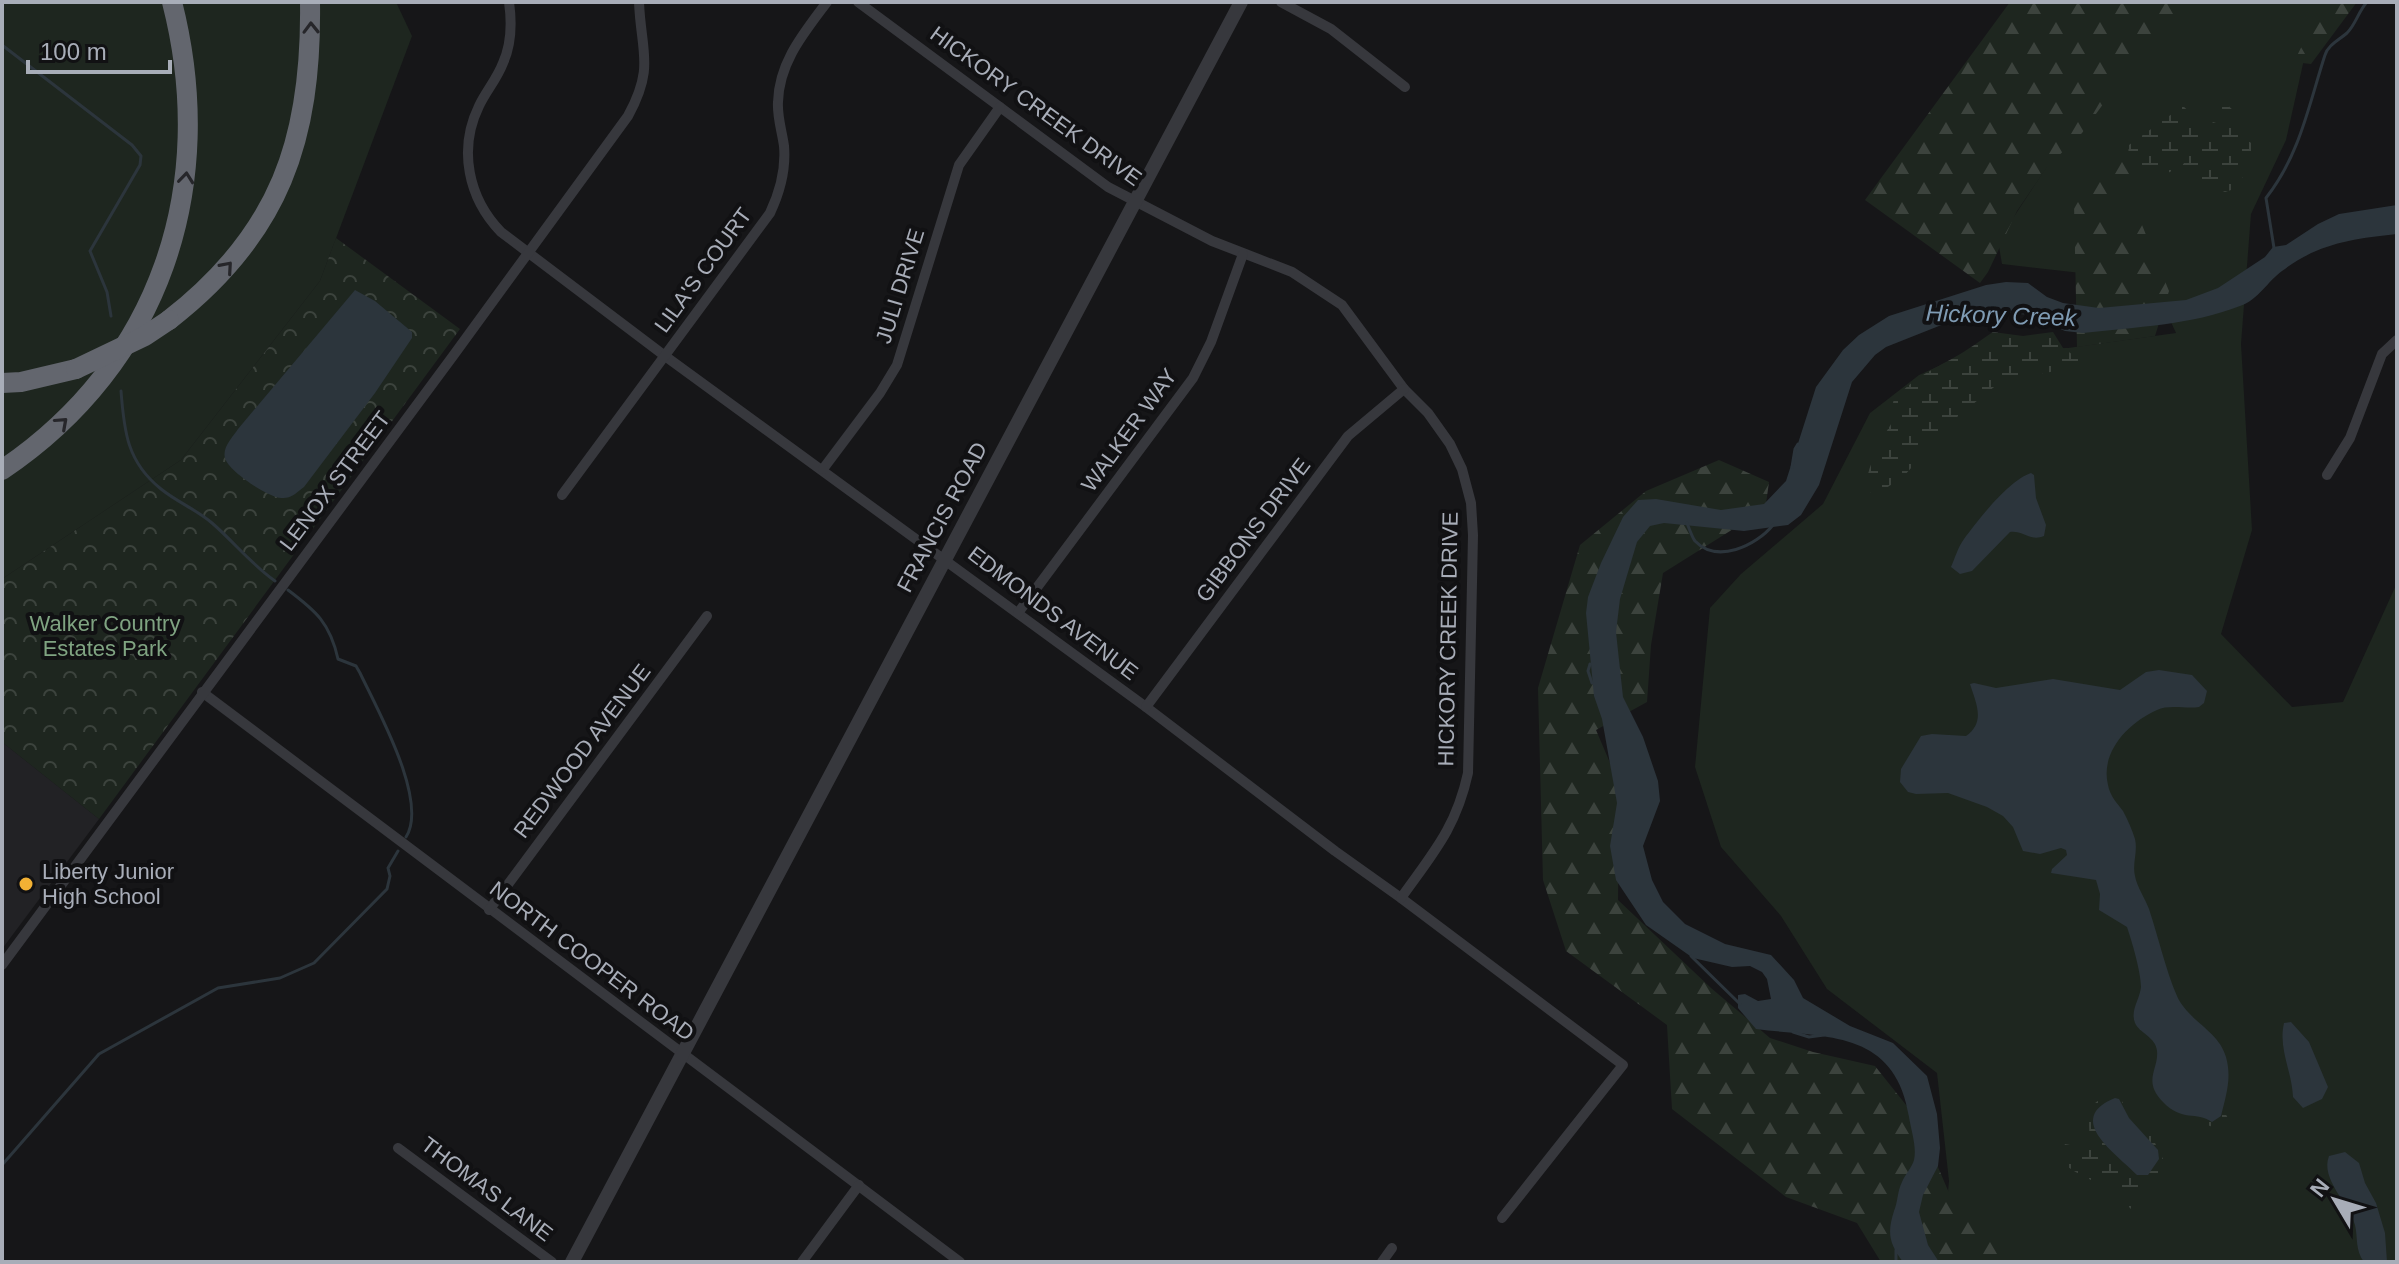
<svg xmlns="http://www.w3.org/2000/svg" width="2399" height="1264" font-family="Helvetica,sans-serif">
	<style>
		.built { fill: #222225 }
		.grass { fill: #1e261f }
		.forest { fill: url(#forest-firs) }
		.wetland { fill: url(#wetland-marsh) }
		.park { fill: url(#park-crowns) }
		.water { fill: #2c353c }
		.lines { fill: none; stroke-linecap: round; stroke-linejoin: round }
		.stream { stroke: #2c353c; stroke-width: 3 }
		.minor { stroke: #37383d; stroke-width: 10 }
		.tertiary { stroke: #37383d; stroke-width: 14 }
		.motorway { stroke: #63666e; stroke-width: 20 }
		.motorway-bridge { stroke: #63666e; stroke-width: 20 }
		.oneway { stroke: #26262a }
		.poi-dot { fill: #f2b134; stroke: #111113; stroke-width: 3 }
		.labels { text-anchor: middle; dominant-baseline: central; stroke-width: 8; stroke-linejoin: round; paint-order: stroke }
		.street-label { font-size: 22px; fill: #a8adb8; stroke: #111113 }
		.park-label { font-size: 22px; fill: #7fa381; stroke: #111113 }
		.poi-label { font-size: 22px; fill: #a8adb8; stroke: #111113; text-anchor: start }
		.water-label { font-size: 24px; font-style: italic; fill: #7f9bb3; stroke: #111113 }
	</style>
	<defs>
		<pattern id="forest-firs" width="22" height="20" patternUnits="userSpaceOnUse" patternTransform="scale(2)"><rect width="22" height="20" fill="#1e261f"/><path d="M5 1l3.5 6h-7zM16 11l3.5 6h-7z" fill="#3c433d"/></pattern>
		<pattern id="wetland-marsh" width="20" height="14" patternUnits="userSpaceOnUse" patternTransform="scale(2)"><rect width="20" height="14" fill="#1e261f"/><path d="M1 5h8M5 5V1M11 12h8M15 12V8" fill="none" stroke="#3c433d"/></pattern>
		<pattern id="park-crowns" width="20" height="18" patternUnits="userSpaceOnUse" patternTransform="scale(2)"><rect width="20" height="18" fill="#1e261f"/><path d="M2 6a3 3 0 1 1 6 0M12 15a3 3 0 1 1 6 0" fill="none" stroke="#3c433d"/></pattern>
	</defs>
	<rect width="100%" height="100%" fill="#161618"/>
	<polygon class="built" points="2,742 99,819 2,949"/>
	<g class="grass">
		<polygon points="2,2 396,2 412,36 320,281 181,460 2,579"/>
		<polygon points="2169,2 2325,2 2305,55 2286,140 2251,214 2241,344 2252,530 2221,634 2292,707 2343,702 2397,583 2397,1262 1982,1262 1944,1233 1949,1181 1937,1073 1827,989 1781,916 1721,847 1695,767 1710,608 1741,574 1823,504 1870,413 1919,375 1976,349 2068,348 2176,333 2152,281 2002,264 1998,241 2051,160"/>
	</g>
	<g class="forest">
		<polygon points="2010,2 2185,2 2128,70 2082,133 2047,167 2017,211 1988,272 1980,283 1865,200"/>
		<polygon points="2316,2 2357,2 2311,64 2294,62 2319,11"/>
		<polygon points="2124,148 2139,182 2112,210 2119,222 2142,225 2169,291 2155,336 2077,347 2074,203"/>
		<polygon points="1719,460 1769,482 1764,518 1738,526 1663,573 1651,645 1647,702 1596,730 1619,784 1618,900 1711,988 1770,1038 1813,1052 1875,1066 1918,1120 1955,1207 2011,1254 2014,1262 1881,1262 1857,1223 1786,1197 1672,1109 1667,1025 1566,951 1543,880 1538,688 1580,545 1646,491"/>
	</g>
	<g class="wetland">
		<polygon points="2205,97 2221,99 2235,112 2232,115 2221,116 2203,99"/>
		<polygon points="2183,106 2208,129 2213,122 2237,130 2251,143 2251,160 2237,188 2225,192 2178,172 2200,139 2175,169 2149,184 2127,164 2129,145"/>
		<path d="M 1993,332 L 2023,336 L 2053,332 L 2063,348 L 2079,359 L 2083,367 L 2004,379 L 1957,417 L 1903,477 L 1877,494 L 1870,492 L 1865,487 C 1869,463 1882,436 1896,417 L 1893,402 C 1909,380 1932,370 1955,357 C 1968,350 1981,340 1993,332 Z"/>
		<path d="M 2113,1096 L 2121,1099 L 2131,1120 L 2152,1137 L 2163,1159 L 2159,1179 L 2131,1209 L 2124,1202 L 2125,1190 C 2115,1181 2113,1185 2101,1184 C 2096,1183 2070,1170 2066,1165 C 2064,1163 2062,1156 2061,1153 L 2065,1144 L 2085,1148 L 2089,1146 C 2092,1124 2080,1100 2113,1096 Z"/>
		<polygon points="2223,1109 2231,1124 2228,1132 2195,1121 2196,1118 2218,1123"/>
	</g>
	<polygon class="park" points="336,238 460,329 99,819 2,742 2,579 181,460 320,281"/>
	<g class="water">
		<path d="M 2397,205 L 2397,234 C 2352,239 2319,243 2282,271 C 2268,281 2258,300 2240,306 C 2192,325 2135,327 2083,333 L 2065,331 L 2017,310 L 1949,322 L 1886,347 L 1875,355 L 1852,382 L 1819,485 L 1801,515 L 1788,525 L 1744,531 L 1664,523 L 1650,526 L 1637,542 L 1620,599 L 1616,632 L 1623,697 L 1643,737 L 1658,781 L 1660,801 L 1643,846 L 1652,880 L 1663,902 L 1685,924 L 1725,944 L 1771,955 L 1794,980 L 1803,998 L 1850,1026 L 1893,1043 L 1927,1076 L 1937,1114 L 1940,1148 L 1938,1166 L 1923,1195 L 1919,1212 L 1928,1245 L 1939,1262 L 1903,1262 C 1889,1243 1887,1233 1894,1211 C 1898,1202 1897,1192 1902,1182 C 1905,1175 1912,1167 1914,1160 C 1917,1147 1911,1130 1909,1117 C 1895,1028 1824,1038 1756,1029 L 1738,1008 L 1738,995 L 1745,994 L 1758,1001 L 1771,999 L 1767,979 L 1762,972 L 1750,966 L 1732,967 L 1693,958 L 1646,925 L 1616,880 L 1610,846 L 1617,803 L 1602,719 L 1594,696 L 1586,613 L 1588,597 L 1601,563 L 1623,517 L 1638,500 L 1656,499 L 1721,510 L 1764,504 L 1786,481 L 1816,387 L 1843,350 L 1859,335 L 1889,316 L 1986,285 L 2006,282 L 2028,283 L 2047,297 L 2063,303 L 2099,308 L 2186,300 L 2218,288 L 2265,257 L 2273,247 L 2286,245 L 2318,224 L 2339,214 Z"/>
		<path d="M 355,290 L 375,301 L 412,332 L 412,338 L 375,393 L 304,487 C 296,493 291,499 281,498 C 268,497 228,471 225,458 C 222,447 233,437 238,429 Z"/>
		<path d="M 2031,473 L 2034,475 L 2036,498 L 2046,525 L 2044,536 C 2030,542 2023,530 2010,532 L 1972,571 L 1960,574 L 1951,567 C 1955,558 1958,547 1964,539 C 1978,520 2009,480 2031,473 Z"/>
		<path d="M 2159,670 L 2192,675 L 2207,691 L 2204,703 L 2199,707 C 2186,709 2169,704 2157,710 C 2128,723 2100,752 2108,785 C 2110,796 2117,803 2123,811 C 2128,820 2132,830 2135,839 C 2138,852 2132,864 2135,876 C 2137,887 2145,898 2149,909 C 2158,936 2166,971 2177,996 C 2188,1021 2219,1031 2226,1057 C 2232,1078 2226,1096 2221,1116 L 2212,1122 C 2196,1111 2182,1122 2163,1102 C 2142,1081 2159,1069 2157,1051 C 2156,1037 2139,1033 2135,1023 C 2130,1010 2140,999 2141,987 C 2141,972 2132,942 2127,927 L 2099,910 L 2100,894 L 2096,880 L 2051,873 L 2052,869 L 2067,855 L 2066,850 L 2061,848 L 2040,854 L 2023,851 L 2013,827 L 2003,816 L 1987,807 L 1948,793 L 1916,794 L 1908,792 L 1900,782 L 1901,769 L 1921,736 L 1932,734 L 1966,736 C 1986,722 1976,703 1970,684 L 1974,683 L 1996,688 L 2053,679 L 2120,690 L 2146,672 Z"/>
		<path d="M 2291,1022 L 2309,1042 L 2328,1087 L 2322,1099 L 2303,1108 L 2293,1097 C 2292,1071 2278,1049 2284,1023 Z"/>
		<path d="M 2115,1098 L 2119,1099 L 2129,1118 L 2158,1150 L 2159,1159 L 2148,1175 L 2137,1175 C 2117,1154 2063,1119 2115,1098 Z"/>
		<path d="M 2345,1152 L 2359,1163 L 2365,1183 L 2376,1203 L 2385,1233 L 2387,1262 L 2364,1262 C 2355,1250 2358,1238 2355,1225 C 2349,1203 2320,1179 2329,1156 Z"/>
	</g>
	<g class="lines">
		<g class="stream">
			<polyline points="2,45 132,145 141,156 140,165 90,251 107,292 111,316"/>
			<path d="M 2274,248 L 2266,198 C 2300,155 2309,104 2325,55 C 2328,45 2339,40 2347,33 C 2356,24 2358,12 2367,2"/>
			<polyline points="2005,311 2025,313"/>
			<path d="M 121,391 C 124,431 127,462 161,489 C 177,502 197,510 212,523 C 234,542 251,564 275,581"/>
			<polyline points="1792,467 1795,449 1798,444"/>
			<path d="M 1687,523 C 1689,528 1692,537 1695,541 C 1717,564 1756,546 1773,525"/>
			<path d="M 288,590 C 316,611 330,623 338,659 L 356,666 L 360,673 C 377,709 429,801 406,837"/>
			<polyline points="1590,664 1588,671 1592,683"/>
			<polyline points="1691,956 1740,1004"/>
			<polyline points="1793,1032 1809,1037 1824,1035"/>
			<polyline points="2,1165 99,1054 218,988 280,978 314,963 387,889 390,876 388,868 398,851"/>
			<polyline points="1896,1250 1896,1262"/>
		</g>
		<g class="minor">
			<path d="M 509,2 C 512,23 512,43 503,63 C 497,79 486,91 479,106 C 458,149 468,198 501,232 L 665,356 L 1146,707 L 1335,851 L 1401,898 L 1623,1065 L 1502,1218"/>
			<path d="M 858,2 L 1108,187 L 1212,241 L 1292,272 L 1342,305 L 1404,389 L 1428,413 L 1450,444 L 1462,469 L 1471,503 L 1473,535 L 1468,773 C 1456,828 1433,853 1401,898"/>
			<polyline points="1281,2 1331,29 1405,87"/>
			<polyline points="823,469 880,393 897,365 959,165 1000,107"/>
			<polyline points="2327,475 2350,438 2382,354 2397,340"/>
			<path d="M 562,495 L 770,213 C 780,192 786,169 784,146 C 782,131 777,117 778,102 C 779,62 804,33 827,2"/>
			<polyline points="1018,613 1193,378 1211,342 1243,254"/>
			<polyline points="202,692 960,1262"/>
			<polyline points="1146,707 1348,436 1404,389"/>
			<polyline points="489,910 707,616"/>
			<path d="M 2,965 L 453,356 L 628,116 C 655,67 641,52 639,2"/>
			<polyline points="398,1148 552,1262"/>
			<polyline points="802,1262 859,1185"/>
			<polyline points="1382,1262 1392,1248"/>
		</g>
		<polyline class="tertiary" points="572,1262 1241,2"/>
		<g class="motorway">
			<path d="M 169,320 C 280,234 312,139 310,2"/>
			<polyline points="2,383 21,382 76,369"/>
			<path d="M 2,470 C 161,363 219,186 172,2"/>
		</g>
		<polyline class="motorway-bridge" points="76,369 145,336 169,320"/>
	</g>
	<defs><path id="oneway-chevron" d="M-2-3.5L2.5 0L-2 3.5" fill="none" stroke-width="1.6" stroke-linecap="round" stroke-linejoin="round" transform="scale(2)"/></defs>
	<g class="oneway">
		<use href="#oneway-chevron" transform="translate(311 28) rotate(-91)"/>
		<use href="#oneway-chevron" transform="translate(186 178) rotate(-84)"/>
		<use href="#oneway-chevron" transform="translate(227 267) rotate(-49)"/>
		<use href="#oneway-chevron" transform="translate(62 423) rotate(-42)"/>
	</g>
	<circle class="poi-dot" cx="26" cy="884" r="8"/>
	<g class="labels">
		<g class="street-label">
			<text transform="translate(1036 106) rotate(36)">HICKORY CREEK DRIVE</text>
			<text transform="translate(703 270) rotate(-54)">LILA'S COURT</text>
			<text transform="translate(900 286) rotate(-73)">JULI DRIVE</text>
			<text transform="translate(1129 430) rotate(-54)">WALKER WAY</text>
			<text transform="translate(335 481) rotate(-53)">LENOX STREET</text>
			<text transform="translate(942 517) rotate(-62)">FRANCIS ROAD</text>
			<text transform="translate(1253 530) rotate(-53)">GIBBONS DRIVE</text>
			<text transform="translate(1053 613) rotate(37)">EDMONDS AVENUE</text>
			<text transform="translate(1448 639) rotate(-89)">HICKORY CREEK DRIVE</text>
			<text transform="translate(582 751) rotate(-53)">REDWOOD AVENUE</text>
			<text transform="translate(592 961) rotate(37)">NORTH COOPER ROAD</text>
			<text transform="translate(487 1189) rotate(37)">THOMAS LANE</text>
		</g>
		<g class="park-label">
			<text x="105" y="623">Walker Country<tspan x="105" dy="25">Estates Park</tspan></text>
		</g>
		<g class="poi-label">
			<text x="42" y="871">Liberty Junior<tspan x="42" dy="25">High School</tspan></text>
		</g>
		<g class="water-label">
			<text transform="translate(2001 315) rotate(2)">Hickory Creek</text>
		</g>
	</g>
	<rect width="2399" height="1264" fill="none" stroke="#a8adb8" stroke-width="8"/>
	<g transform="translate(2335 1200) rotate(308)" stroke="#111113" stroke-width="6" paint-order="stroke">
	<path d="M0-6L14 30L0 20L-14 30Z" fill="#a8adb8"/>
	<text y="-12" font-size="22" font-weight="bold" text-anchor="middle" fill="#a8adb8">N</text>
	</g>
	<path d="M28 60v12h142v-12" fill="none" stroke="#a8adb8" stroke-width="4"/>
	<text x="40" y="60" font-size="24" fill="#a8adb8" stroke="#111113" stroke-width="6" paint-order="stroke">100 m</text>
</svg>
